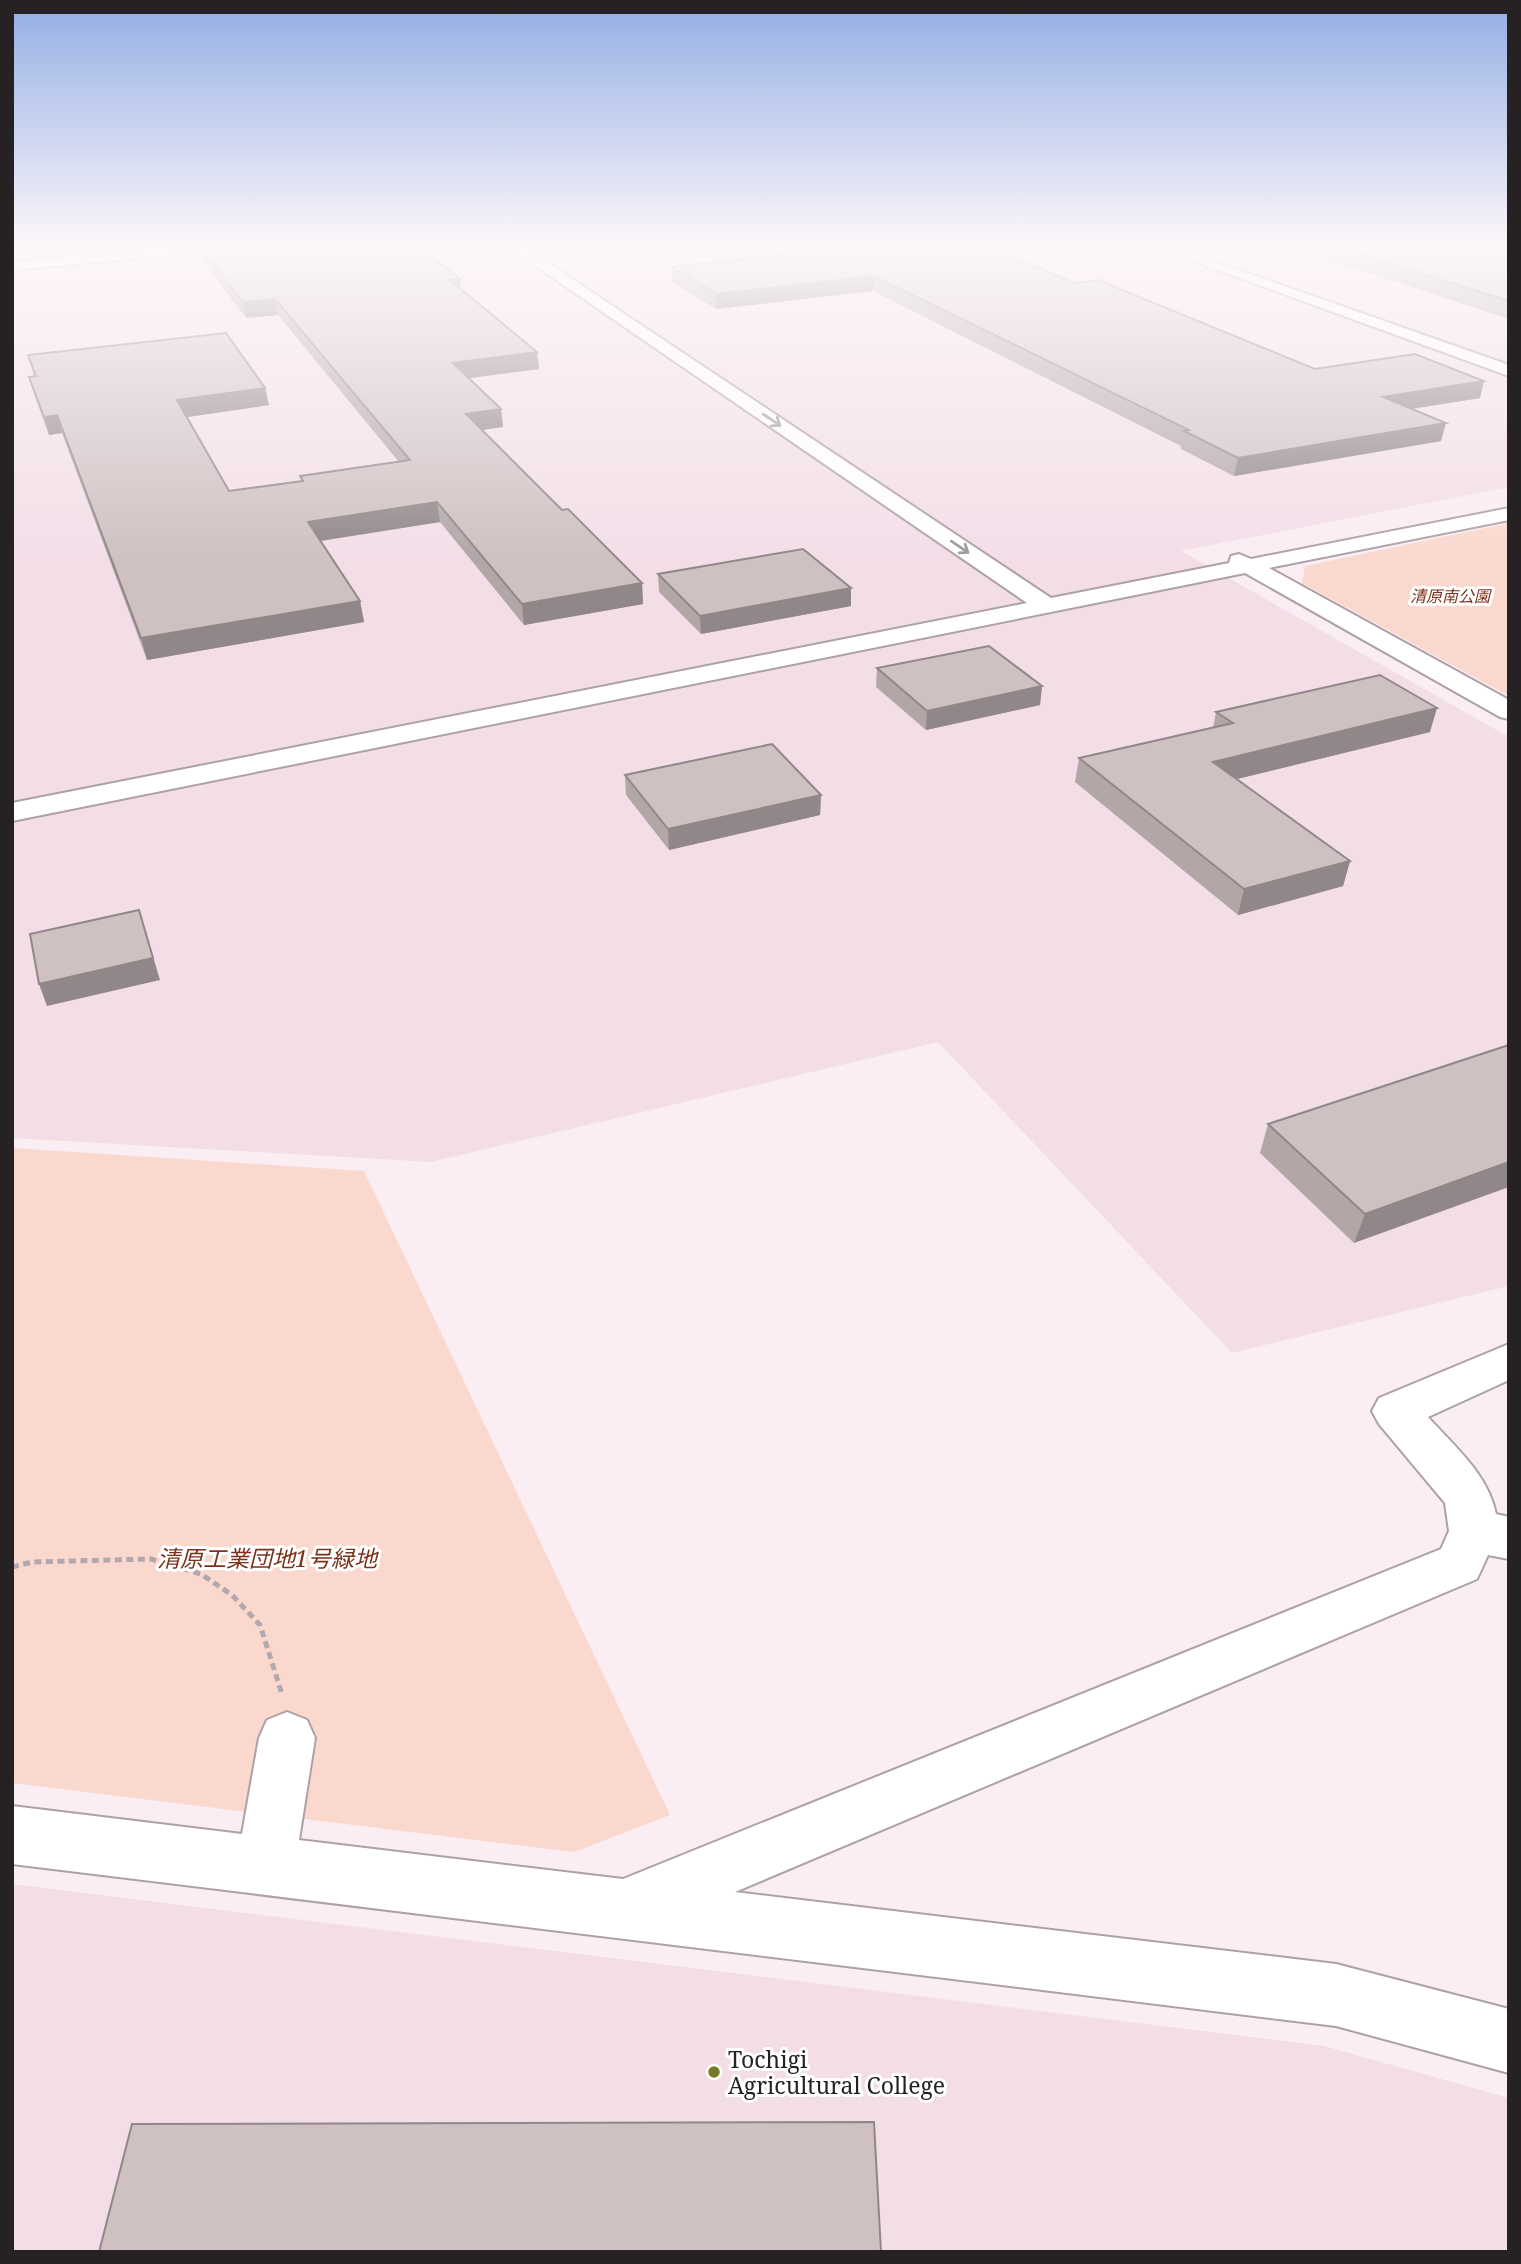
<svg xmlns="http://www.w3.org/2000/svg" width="1521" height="2264" font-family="'Noto Serif','Noto Sans JP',serif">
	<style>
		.built { fill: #f3dee8 }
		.green { fill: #fad8ce }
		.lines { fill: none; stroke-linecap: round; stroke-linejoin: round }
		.minor-casing { stroke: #ada1a7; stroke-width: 4 }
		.path-far1 { stroke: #b2a8ad; stroke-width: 2; stroke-dasharray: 2 2; stroke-linecap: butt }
		.path { stroke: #b2a8ad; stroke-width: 5; stroke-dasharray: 7 4.5; stroke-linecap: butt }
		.minor { fill: #fff; fill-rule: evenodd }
		.wall { fill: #b2a6a7 }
		.shaded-wall { fill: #918788 }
		.building { fill: #cfc1c2; stroke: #918788; stroke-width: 2 }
		.oneway { stroke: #9d9c9c }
		.poi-dot { fill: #757a23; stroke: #fff; stroke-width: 2.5 }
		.labels { text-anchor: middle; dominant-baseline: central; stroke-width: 6; stroke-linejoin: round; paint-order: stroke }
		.far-park-label { font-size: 16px; font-style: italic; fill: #7b311b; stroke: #fff }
		.near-park-label { font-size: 23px; font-style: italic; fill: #7b311b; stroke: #fff }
		.near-poi-label { font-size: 23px; fill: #262224; stroke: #fff; text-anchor: start }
	</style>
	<rect width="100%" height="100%" fill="#faedf3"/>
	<g class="built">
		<polygon points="12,245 1509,245 1509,487 1181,551 1509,737 1509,1286 1232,1353 938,1042 431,1162 12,1138"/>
		<polygon points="12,1884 1324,2046 1509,2098 1509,2252 12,2252"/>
	</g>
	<g class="green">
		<polygon points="1509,523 1509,696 1302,583 1305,566"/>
		<polygon points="12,1148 364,1171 670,1815 574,1852 12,1783"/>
	</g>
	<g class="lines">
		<g class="minor-casing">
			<g id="minor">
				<polygon points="198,245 244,245 237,249 12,270 12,262"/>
				<polygon points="505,245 521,245 1051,598 1229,563 1231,556 1239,554 1251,559 1509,508 1509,520 1269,568 1509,700 1509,719 1500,717 1245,573 12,821 12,803 1027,603"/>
				<polygon points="1149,245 1168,245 1509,365 1509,376"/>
				<path d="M 1509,1344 L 1509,1380 L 1428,1417 C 1454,1446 1488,1474 1496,1514 L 1509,1517 L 1509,1559 L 1488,1555 L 1477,1579 L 735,1892 L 1336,1964 L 1509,2009 L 1509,2073 L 1336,2026 L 12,1864 L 12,1806 L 242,1834 L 259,1738 L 267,1720 L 287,1712 L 307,1720 L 315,1738 L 299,1840 L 623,1879 L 1441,1549 L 1449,1531 L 1445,1503 L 1379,1424 L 1372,1411 L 1379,1398 Z"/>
			</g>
		</g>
		<polyline class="path-far1" points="1110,245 1132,253"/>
		<polyline class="path" points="12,1567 32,1562 151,1559 201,1574 232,1595 260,1625 282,1694"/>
		<use href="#minor" class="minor"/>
	</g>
	<g class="wall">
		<polygon points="196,245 417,245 461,289 537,352 539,369 469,378 501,409 503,427 482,430 562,510 642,583 643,604 524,625 440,522 321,541 360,601 364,622 147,660 62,433 49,435 34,394 29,377 34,376 28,355 269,405 187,417 229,491 301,481 300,476 399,462 278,315 246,318 198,255"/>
		<polygon points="755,245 1017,245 990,247 1075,283 1315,369 1480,398 1412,409 1441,441 1234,476 1181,449 1181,446 873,291 716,309 672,282 672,267 776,256"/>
		<polygon points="1303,245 1509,245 1509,319 1302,251"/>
		<polygon points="658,574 851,606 701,634 659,592"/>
		<polygon points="877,668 1042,686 1040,705 926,730 876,687"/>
		<polygon points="1216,712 1430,732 1237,779 1350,861 1343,886 1238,915 1075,782 1079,758 1213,728"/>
		<polygon points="625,775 821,795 820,815 669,850 626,795"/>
		<polygon points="1509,1045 1354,1243 1260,1153 1268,1124"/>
	</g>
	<g class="shaded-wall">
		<polygon points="964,245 1016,245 963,250"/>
		<polygon points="874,276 873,291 716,309 716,294"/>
		<polygon points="460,279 461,295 450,280"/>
		<polygon points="275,299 278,315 246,318 243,302"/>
		<polygon points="537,352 539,369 455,380 453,363"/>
		<polygon points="1484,381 1480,398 1378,414 1383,397"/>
		<polygon points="265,388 269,405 181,418 177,400"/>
		<polygon points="501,409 503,427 468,432 466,414"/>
		<polygon points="57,415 62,433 49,435 44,417"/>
		<polygon points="1446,423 1441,441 1234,476 1238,458"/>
		<polygon points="437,502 440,522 312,542 308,522"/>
		<polygon points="642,583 643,604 524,625 522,604"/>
		<polygon points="851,588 851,606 701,634 700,616"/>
		<polygon points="360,601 364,622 147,660 141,638"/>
		<polygon points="1042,686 1040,705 926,730 927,711"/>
		<polygon points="1437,708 1430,732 1208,786 1213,762"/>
		<polygon points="821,795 820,815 669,850 668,829"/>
		<polygon points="1350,861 1343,886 1238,915 1244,889"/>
		<polygon points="139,910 160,980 47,1006 39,984"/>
		<polygon points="1509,1162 1509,1187 1354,1243 1365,1214"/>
	</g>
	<g class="building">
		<polygon points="198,245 417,245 460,279 450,280 537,352 453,363 501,409 466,414 562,510 568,509 642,583 522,604 437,502 308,522 360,601 141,638 57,415 44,417 29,377 36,376 28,355 226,333 265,388 177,400 229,491 303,481 300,476 410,460 275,299 243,302"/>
		<polygon points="782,245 983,245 1075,283 1098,280 1315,369 1415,354 1484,381 1383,397 1446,423 1238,458 1184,431 1189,430 874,276 716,294 672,267 799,253"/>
		<polygon points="1332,245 1509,245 1509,301"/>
		<polygon points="803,549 851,588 700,616 658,574"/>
		<polygon points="989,646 1042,686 927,711 877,668"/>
		<polygon points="1380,675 1437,708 1213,762 1350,861 1244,889 1079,758 1233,723 1216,712"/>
		<polygon points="772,744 821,795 668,829 625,775"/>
		<polygon points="139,910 153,958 39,984 30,934"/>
		<polygon points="1509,1045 1509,1162 1365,1214 1268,1124"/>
		<polygon points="874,2122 881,2252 99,2252 132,2124"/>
	</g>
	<defs><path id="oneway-shaft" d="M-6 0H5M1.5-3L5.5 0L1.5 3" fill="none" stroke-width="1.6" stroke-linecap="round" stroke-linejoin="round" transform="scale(1.75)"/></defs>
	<g class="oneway">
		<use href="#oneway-shaft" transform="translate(772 420) rotate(34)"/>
		<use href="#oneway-shaft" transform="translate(960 547) rotate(34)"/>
	</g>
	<linearGradient id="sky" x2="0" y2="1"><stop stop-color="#93aee4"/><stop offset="0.44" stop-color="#fdf7fa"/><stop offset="1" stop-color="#fdf7fa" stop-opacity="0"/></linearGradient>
	<rect width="1521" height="561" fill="url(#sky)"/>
	<circle class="poi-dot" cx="714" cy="2072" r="7"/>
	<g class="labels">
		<g class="far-park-label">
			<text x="1450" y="596">清原南公園</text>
		</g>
		<g class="near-park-label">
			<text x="267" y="1558">清原工業団地1号緑地</text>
		</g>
		<g class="near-poi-label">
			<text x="728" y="2059">Tochigi<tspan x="728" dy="26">Agricultural College</tspan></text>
		</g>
	</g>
	<rect width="1521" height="2264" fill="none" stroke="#262224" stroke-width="28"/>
</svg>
